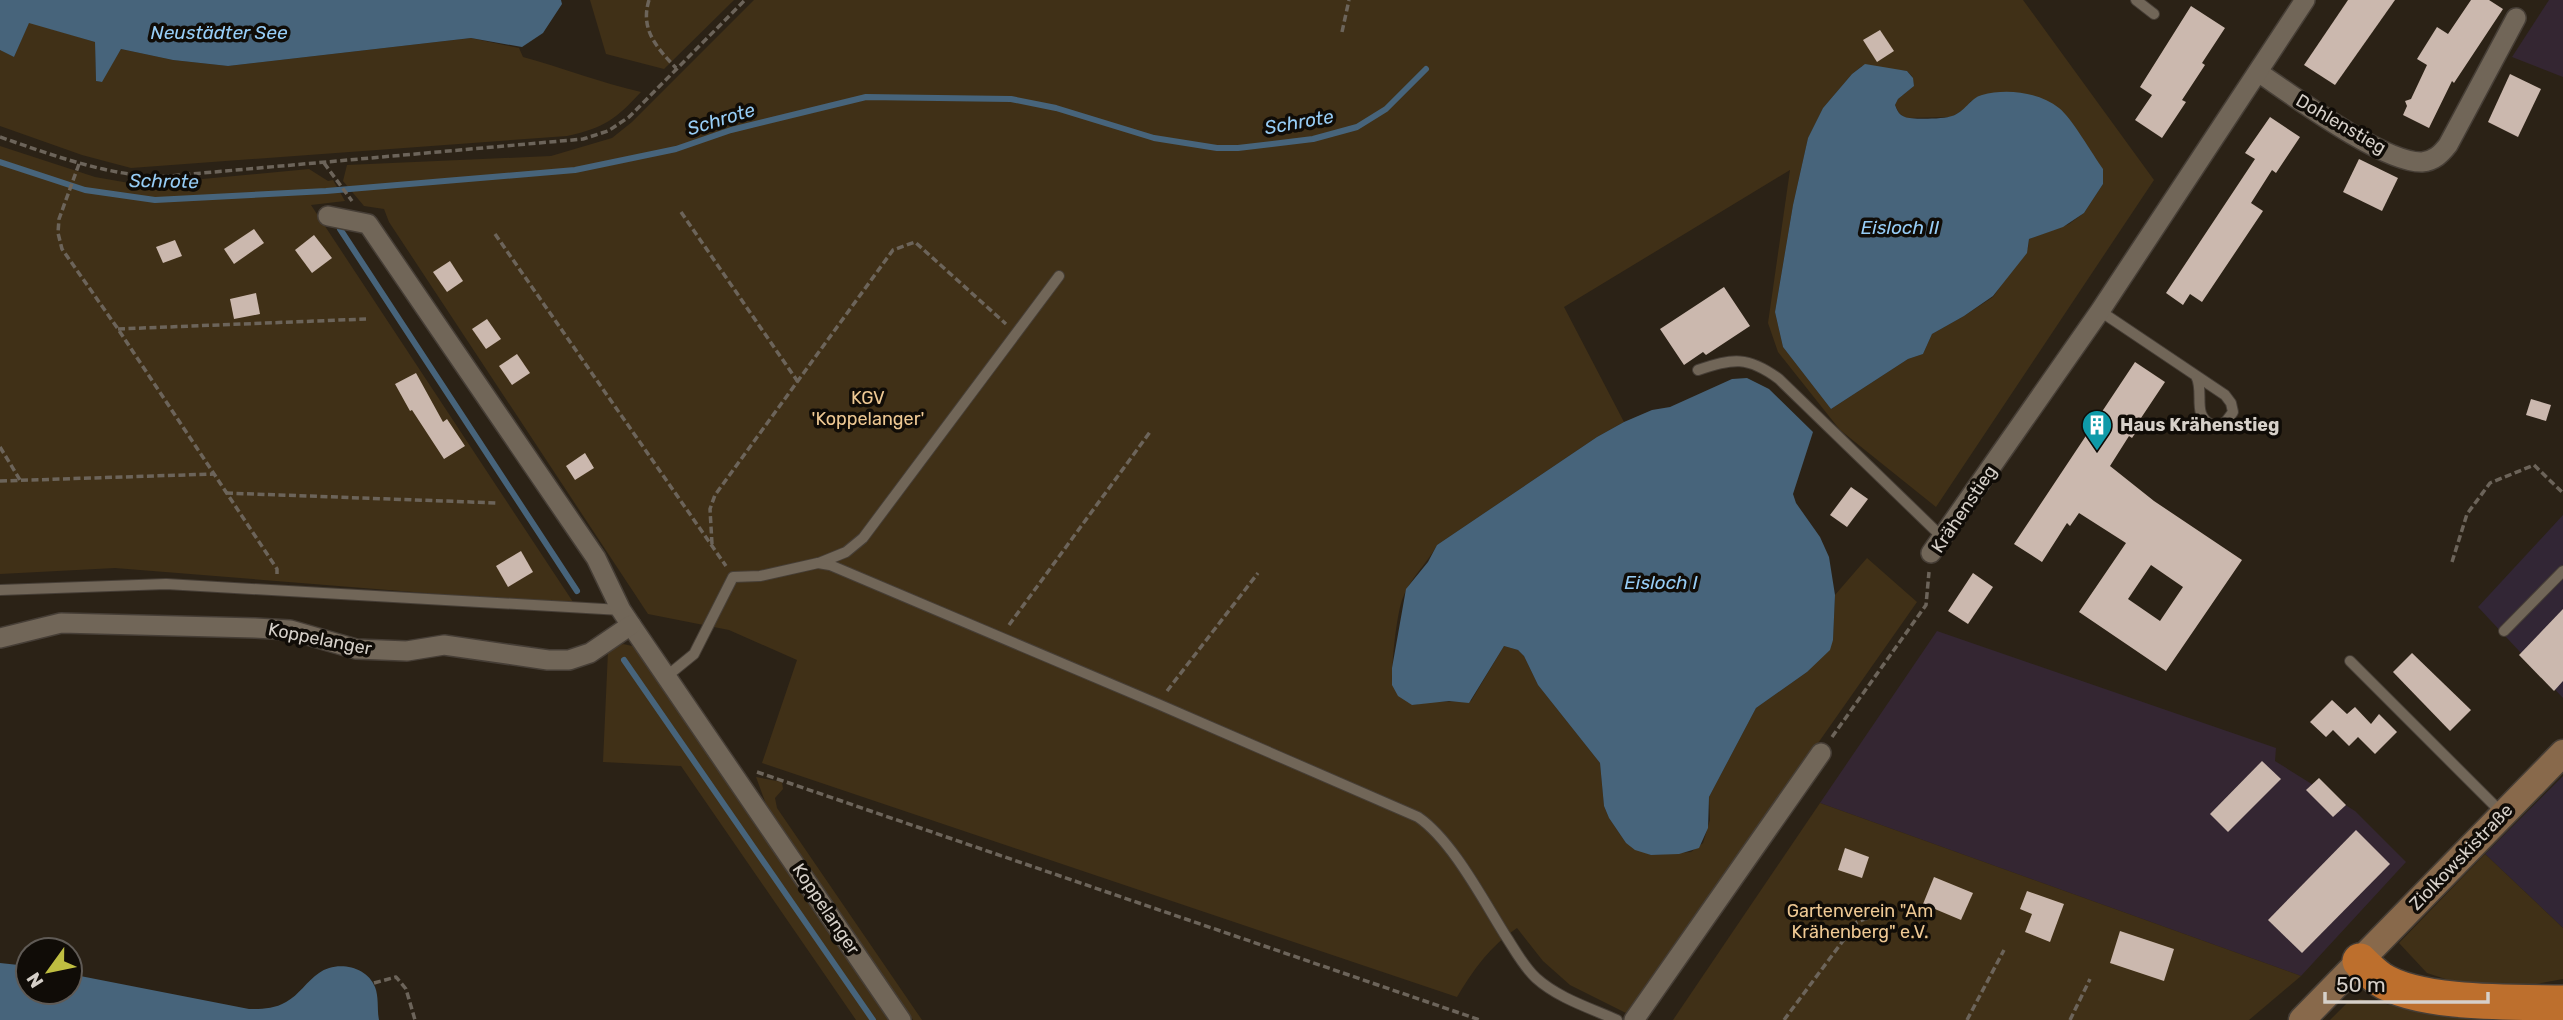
<svg xmlns="http://www.w3.org/2000/svg" width="2563" height="1020" font-family="Rubik,sans-serif">
	<style>
		.commercial { fill: #322635 }
		.industrial { fill: #342632 }
		.green { fill: #403017; fill-rule: evenodd }
		.water { fill: #47647b }
		.lines { fill: none; stroke-linecap: round; stroke-linejoin: round }
		.stream { stroke: #47647b; stroke-width: 6 }
		.building { fill: #cbb8ae; fill-rule: evenodd }
		.lane-casing { stroke: #463e36; stroke-width: 12 }
		.street-casing { stroke: #463e36; stroke-width: 22 }
		.secondary-casing { stroke: #463e36; stroke-width: 29 }
		.highway-casing { stroke: #463e36; stroke-width: 38 }
		.path { stroke: #6c645a; stroke-width: 3.5; stroke-dasharray: 7 3.5; stroke-linecap: butt }
		.lane { stroke: #716658; stroke-width: 10 }
		.street { stroke: #716658; stroke-width: 19 }
		.secondary { stroke: #88694b; stroke-width: 26 }
		.highway { stroke: #bd6f2d; stroke-width: 35 }
		.labels { text-anchor: middle; dominant-baseline: central; stroke-width: 7; stroke-linejoin: round; paint-order: stroke }
		.street-label { font-size: 18px; fill: #d6d0c9; stroke: #100c07 }
		.park-label { font-size: 18px; fill: #eec893; stroke: #100c07 }
		.poi-label { font-size: 18px; font-weight: bold; fill: #d6d0c9; stroke: #100c07; text-anchor: start }
		.water-label { font-size: 19px; font-style: italic; fill: #97cdf6; stroke: #100c07 }
	</style>
	<rect width="100%" height="100%" fill="#2b2216"/>
	<g class="commercial">
		<polygon points="2563,515 2563,698 2478,607"/>
		<polygon points="2563,776 2563,928 2485,854"/>
	</g>
	<g class="industrial">
		<polygon points="2549,0 2563,0 2563,77 2512,57"/>
		<polygon points="1937,631 2276,748 2275,761 2355,811 2406,862 2301,976 1820,803"/>
	</g>
	<g class="green">
		<polygon points="590,0 734,0 664,69 606,54"/>
		<path d="M 754,0 L 2023,0 L 2154,180 L 1936,507 L 1840,430 L 1778,352 L 1768,323 L 1790,170 L 1564,307 L 1624,422 L 1597,437 L 1437,545 C 1427,564 1409,579 1402,600 C 1396,619 1392,660 1392,681 L 1412,705 L 1432,702 L 1471,701 L 1504,646 L 1518,650 L 1524,656 L 1538,685 L 1600,763 L 1604,806 L 1609,818 L 1626,843 L 1651,855 L 1691,852 L 1703,843 L 1710,820 L 1709,797 L 1756,708 L 1807,672 L 1833,640 L 1835,595 L 1867,558 L 1917,602 L 1628,1014 L 1570,985 L 1543,961 L 1517,928 C 1491,945 1473,970 1457,997 L 762,763 L 797,660 L 729,630 L 648,614 L 389,222 L 384,209 L 364,206 L 343,181 L 347,165 L 551,156 L 612,138 L 632,122 ZM 1862,66 L 1907,71 L 1912,76 L 1914,86 L 1898,99 L 1895,105 L 1899,113 L 1906,118 L 1951,117 L 1965,109 L 1971,101 L 2103,169 L 2103,184 L 2084,213 L 2069,224 L 2029,239 L 2028,248 L 1993,297 L 1964,316 L 1932,334 L 1923,354 L 1908,359 L 1831,409 L 1783,347 L 1775,312 L 1793,205 L 1808,138 L 1823,108 L 1852,74 Z"/>
		<path d="M 29,22 L 95,42 L 96,81 L 101,82 L 121,49 L 173,60 L 228,66 L 471,38 L 519,48 L 523,57 C 563,68 601,83 641,92 C 616,119 604,128 567,136 L 131,168 L 82,155 L 0,126 L 0,50 L 14,57 Z"/>
		<polygon points="0,146 95,177 129,183 181,181 309,169 328,181 333,180 345,201 311,205 575,605 115,568 0,574"/>
		<polygon points="623,644 637,647 893,1020 856,1020 681,766 603,762 608,651"/>
		<polygon points="756,777 782,782 783,789 775,798 777,808 922,1020 913,1020 767,807"/>
		<polygon points="1820,803 2301,976 2249,1020 1673,1020"/>
		<polygon points="2485,854 2563,928 2563,979 2526,986 2470,987 2427,973 2399,943"/>
		<polygon points="2360,999 2438,1014 2521,1015 2511,1020 2330,1020 2347,1003"/>
	</g>
	<g class="water">
		<polygon points="0,0 561,0 562,4 543,33 522,47 471,38 228,66 173,60 121,49 102,82 96,81 95,42 29,23 14,57 0,50"/>
		<path d="M 1865,64 L 1907,71 L 1913,78 L 1914,86 L 1898,99 L 1895,105 C 1897,110 1899,115 1905,117 C 1911,120 1945,119 1952,116 C 1965,112 1970,98 1982,95 C 2006,88 2039,92 2059,108 C 2071,117 2093,155 2103,169 L 2103,184 L 2084,213 L 2063,227 L 2029,239 L 2027,253 L 1993,296 L 1964,316 L 1932,334 L 1923,354 L 1908,359 L 1831,409 L 1783,347 L 1775,312 L 1793,205 L 1808,138 L 1823,108 L 1852,74 Z"/>
		<polygon points="1747,378 1769,389 1813,432 1793,494 1796,503 1820,537 1829,557 1835,595 1833,640 1830,650 1807,672 1756,708 1709,797 1708,828 1699,848 1679,854 1651,855 1635,850 1626,843 1609,818 1604,806 1600,763 1538,685 1524,656 1518,650 1504,646 1469,703 1449,701 1412,705 1398,696 1392,685 1392,668 1406,589 1428,562 1437,545 1597,437 1624,422 1652,410 1670,407 1732,379"/>
		<path d="M 0,963 L 28,966 L 28,992 L 70,992 L 70,974 L 249,1009 C 262,1009 274,1009 286,1002 C 299,995 307,981 319,973 C 336,960 367,966 375,987 C 379,997 377,1010 379,1020 L 0,1020 Z"/>
	</g>
	<g class="lines">
		<g class="stream">
			<polyline points="0,162 85,190 155,200 326,191 575,170 676,149 731,130 866,97 1011,99 1056,108 1154,138 1217,148 1238,148 1313,139 1357,127 1386,109 1426,69"/>
			<polyline points="340,229 577,591"/>
			<polyline points="624,660 873,1020"/>
		</g>
	</g>
	<g class="building">
		<polygon points="2348,0 2395,0 2335,85 2304,65"/>
		<polygon points="2471,0 2489,0 2503,9 2454,83 2452,81 2429,128 2403,115 2407,106 2405,101 2411,99 2427,65 2417,59 2437,27 2448,34"/>
		<polygon points="2191,6 2225,28 2202,63 2205,65 2182,100 2186,102 2162,138 2135,120 2152,95 2140,87"/>
		<polygon points="1880,30 1894,51 1877,62 1863,40"/>
		<polygon points="2510,74 2541,89 2518,137 2488,122"/>
		<polygon points="2270,117 2300,137 2276,173 2272,170 2251,203 2263,211 2202,302 2190,294 2183,305 2166,293 2255,159 2245,153"/>
		<polygon points="2359,159 2398,178 2382,211 2343,192"/>
		<polygon points="254,229 264,243 234,264 224,249"/>
		<polygon points="314,235 332,258 312,273 295,250"/>
		<polygon points="175,240 182,256 163,263 156,247"/>
		<polygon points="450,261 463,281 447,292 433,272"/>
		<polygon points="1724,287 1750,326 1706,355 1703,352 1684,365 1660,329"/>
		<polygon points="256,293 260,314 234,319 230,299"/>
		<polygon points="487,319 501,339 486,349 472,329"/>
		<polygon points="517,354 530,373 512,385 499,366"/>
		<path d="M 2135,362 L 2165,382 L 2139,421 L 2142,423 L 2132,438 L 2129,436 L 2110,466 L 2154,501 L 2242,560 L 2166,671 L 2079,612 L 2126,543 L 2079,513 L 2070,526 L 2067,523 L 2042,562 L 2014,544 ZM 2151,565 L 2183,587 L 2160,621 L 2128,599 Z"/>
		<polygon points="416,373 443,422 447,419 465,446 444,459 412,410 410,411 395,384"/>
		<polygon points="2531,399 2551,405 2546,421 2526,415"/>
		<polygon points="585,453 594,468 575,480 566,466"/>
		<polygon points="1851,487 1868,499 1847,527 1830,515"/>
		<polygon points="521,551 533,572 508,587 496,566"/>
		<polygon points="1973,573 1993,587 1968,624 1948,611"/>
		<polygon points="2563,609 2563,681 2554,691 2519,655"/>
		<polygon points="2412,653 2471,710 2450,731 2393,672"/>
		<polygon points="2332,700 2347,714 2355,707 2371,724 2379,714 2397,732 2375,754 2358,737 2349,746 2333,730 2326,737 2310,722"/>
		<polygon points="2262,761 2281,779 2228,832 2210,814"/>
		<polygon points="2319,778 2346,805 2333,817 2306,790"/>
		<polygon points="2356,830 2390,864 2302,953 2268,920"/>
		<polygon points="1845,848 1869,857 1862,878 1838,870"/>
		<polygon points="1934,877 1973,893 1961,920 1923,904"/>
		<polygon points="2027,891 2064,904 2050,942 2025,932 2032,914 2020,909"/>
		<polygon points="2120,931 2174,949 2164,981 2110,963"/>
	</g>
	<g class="lines">
		<g class="lane-casing">
			<g id="lane">
				<polyline points="2136,0 2154,14"/>
				<path d="M 2100,311 L 2225,395 L 2231,403 L 2233,412 L 2224,424 L 2212,425 C 2191,415 2205,393 2196,376"/>
				<path d="M 1698,370 C 1733,358 1748,356 1779,379 L 1943,538"/>
				<polyline points="819,563 846,552 863,538 1059,276"/>
				<polyline points="0,590 166,584 621,610"/>
				<polyline points="2504,631 2563,571"/>
				<polyline points="2350,661 2503,814"/>
				<path d="M 667,676 L 694,654 L 733,577 L 760,576 L 818,563 L 830,565 L 1158,704 L 1418,817 C 1453,841 1484,902 1507,938 C 1516,952 1524,967 1536,978 C 1558,998 1590,1008 1617,1020"/>
			</g>
		</g>
		<g class="street-casing">
			<g id="street">
				<path d="M 2258,72 C 2292,95 2383,163 2422,162 C 2434,161 2441,154 2448,145 L 2516,18"/>
				<polyline points="328,216 368,224 596,558 621,610 631,625 901,1020"/>
				<polyline points="1931,553 2100,311 2305,0"/>
				<polyline points="0,638 61,623 255,628 290,630 356,649 407,651 444,645 548,660 569,660 590,653 631,625"/>
				<polyline points="1634,1020 1821,753"/>
			</g>
		</g>
		<g class="secondary-casing">
			<polyline id="secondary" points="2302,1020 2563,753"/>
		</g>
		<g class="highway-casing">
			<path id="highway" d="M 2360,961 C 2366,967 2373,974 2380,979 C 2419,1005 2516,1002 2563,1003"/>
		</g>
		<g class="path">
			<path d="M 649,0 C 640,29 656,47 676,68"/>
			<polyline points="1342,32 1349,0"/>
			<path d="M 0,137 C 52,155 103,174 158,177 L 583,139 L 608,131 L 629,117 L 745,0"/>
			<polyline points="324,163 352,201"/>
			<polyline points="79,164 59,219 58,233 62,249 118,329 277,569 277,575"/>
			<polyline points="681,212 798,382"/>
			<polyline points="495,234 726,566"/>
			<polyline points="118,329 366,319"/>
			<polyline points="0,447 20,480"/>
			<polyline points="0,481 214,474"/>
			<polyline points="226,493 498,503"/>
			<polyline points="712,544 710,509 715,495 893,250 915,242 1006,324"/>
			<polyline points="2452,562 2467,514 2490,483 2534,465 2563,493"/>
			<polyline points="1009,625 1150,432"/>
			<polyline points="1167,691 1258,573"/>
			<polyline points="1832,737 1926,605 1929,572"/>
			<polyline points="757,772 1480,1020"/>
			<polyline points="374,983 396,977 406,989 415,1020"/>
			<polyline points="1784,1020 1857,922 1887,911"/>
			<polyline points="1967,1020 2004,950"/>
			<polyline points="2070,1020 2090,979"/>
		</g>
		<use href="#lane" class="lane"/>
		<use href="#street" class="street"/>
		<use href="#secondary" class="secondary"/>
		<use href="#highway" class="highway"/>
	</g>
	<defs>
		<g id="building-pin" transform="scale(1.575)"><path d="M0 17L-7.5 6A9.5 9.5 0 1 1 7.5 6Z" fill="#0f9aa8" stroke="#100c07"/><path d="M-4-6H4V6H1V3H-1V6H-4ZM-2.5-4.3h1.7v1.8h-1.7ZM.8-4.3h1.7v1.8H.8ZM-2.5-1h1.7V.8h-1.7ZM.8-1h1.7V.8H.8Z" fill="#fff"/></g>
	</defs>
	<g fill-rule="evenodd">
		<use href="#building-pin" x="2097" y="425"/>
	</g>
	<g class="labels">
		<g class="street-label">
			<text transform="translate(2341 124) rotate(30)">Dohlenstieg</text>
			<text transform="translate(1964 509) rotate(-56)">Krähenstieg</text>
			<text transform="translate(320 639) rotate(11)">Koppelanger</text>
			<text transform="translate(2461 857) rotate(-46)">Ziolkowskistraße</text>
			<text transform="translate(826 909) rotate(56)">Koppelanger</text>
		</g>
		<g class="park-label">
			<text x="868" y="398">KGV<tspan x="868" dy="21">'Koppelanger'</tspan></text>
			<text x="1860" y="911">Gartenverein "Am<tspan x="1860" dy="21">Krähenberg" e.V.</tspan></text>
		</g>
		<g class="poi-label">
			<text x="2120" y="425">Haus Krähenstieg</text>
		</g>
		<g class="water-label">
			<text x="219" y="32">Neustädter See</text>
			<text transform="translate(721 119) rotate(-17)">Schrote</text>
			<text transform="translate(1299 122) rotate(-10)">Schrote</text>
			<text transform="translate(164 181) rotate(1)">Schrote</text>
			<text x="1900" y="227">Eisloch II</text>
			<text x="1661" y="582">Eisloch I</text>
		</g>
	</g>
	<g transform="translate(49 971) rotate(237)"><circle r="33" fill="#100c07" stroke="#5f5a55" stroke-width="2"/>
	<path d="M0-5L12 26L0 18L-12 26Z" fill="#bfbe41"/>
	<text y="-10" font-size="19" font-weight="bold" text-anchor="middle" fill="#d6d0c9">N</text>
	</g>
	<path d="M2325 992v10h163v-10" fill="none" stroke="#d6d0c9" stroke-width="3.5"/>
	<text x="2336" y="992" font-size="21" fill="#d6d0c9" stroke="#100c07" stroke-width="5" paint-order="stroke">50 m</text>
</svg>
